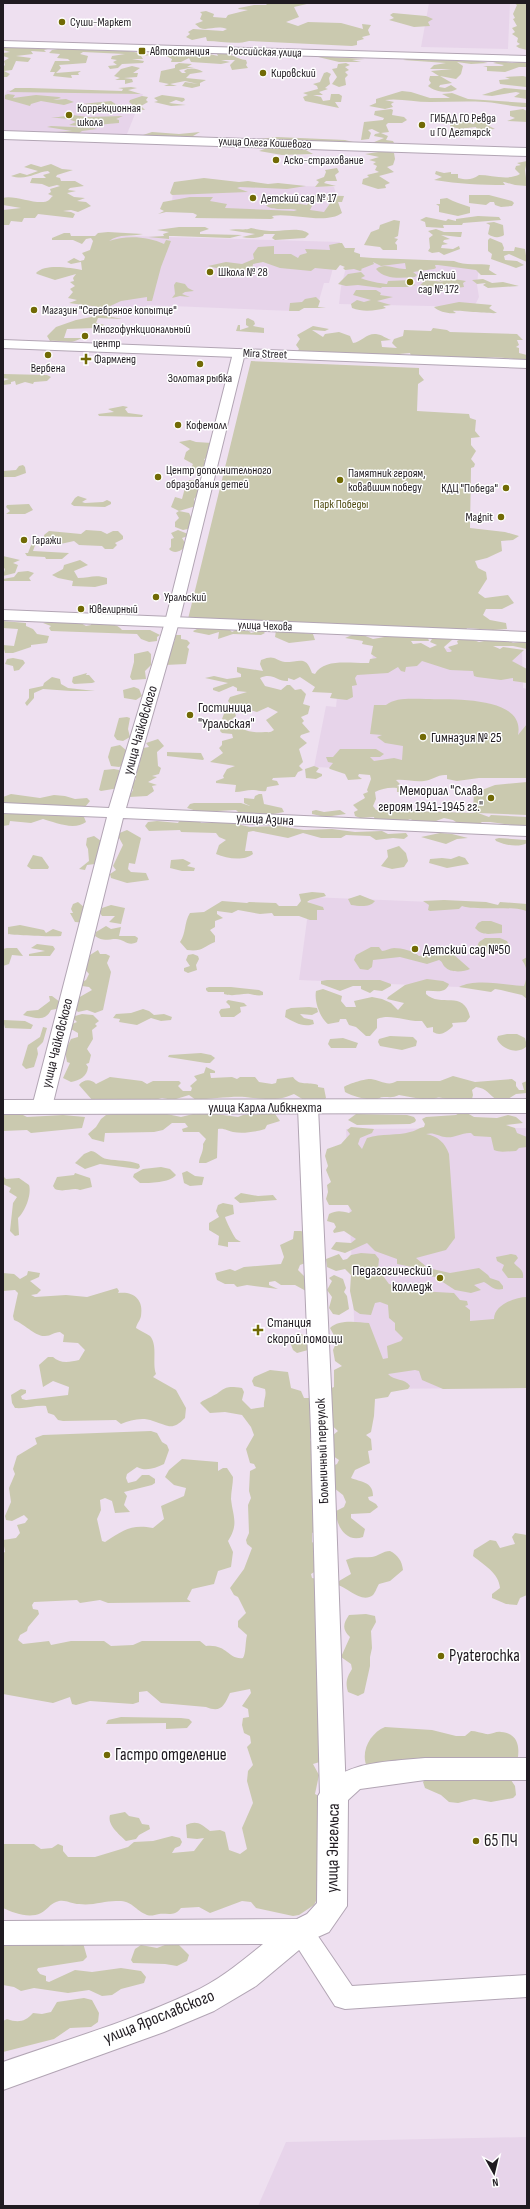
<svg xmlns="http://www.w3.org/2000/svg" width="530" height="2209" font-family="'Sofia Sans Condensed',sans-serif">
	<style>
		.built { fill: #e7d4ea }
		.green { fill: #cac9af; fill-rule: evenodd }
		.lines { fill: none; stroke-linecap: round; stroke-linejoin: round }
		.minor-casing { stroke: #b2a5b4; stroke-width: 2 }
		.tertiary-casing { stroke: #b2a5b4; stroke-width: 2 }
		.secondary-casing { stroke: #b2a5b4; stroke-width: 2 }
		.minor { fill: #fff; fill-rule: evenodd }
		.tertiary { fill: #fff; fill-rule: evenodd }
		.secondary { fill: #fff; fill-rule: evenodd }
		.poi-dot { fill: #716a05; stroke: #fff; stroke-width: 1.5 }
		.labels { text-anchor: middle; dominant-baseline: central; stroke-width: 3; stroke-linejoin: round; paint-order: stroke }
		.far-poi-label { font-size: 12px; fill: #201b21; stroke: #fff; text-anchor: start }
		.far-street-label { font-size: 12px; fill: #201b21; stroke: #fff }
		.far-park-label { font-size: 12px; fill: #504c12; stroke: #fff }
		.poi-label { font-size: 14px; fill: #201b21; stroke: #fff; text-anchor: start }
		.street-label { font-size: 14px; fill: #201b21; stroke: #fff }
		.near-poi-label { font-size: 17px; fill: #201b21; stroke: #fff; text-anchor: start }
		.near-street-label { font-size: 17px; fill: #201b21; stroke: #fff }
	</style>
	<rect width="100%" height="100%" fill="#eee0f0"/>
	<g class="built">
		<polygon points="429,3 510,3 508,49 421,47"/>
		<polygon points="7,90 143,94 127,134 3,131 3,99"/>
		<polygon points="174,182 334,187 336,194 333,216 171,211"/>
		<polygon points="98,235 340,242 329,283 324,283 318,304 293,311 147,305 146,307 78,306"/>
		<polygon points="348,260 479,265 477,285 479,297 474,307 339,304 341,287"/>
		<polygon points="374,645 522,652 523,688 527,689 527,776 314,767 326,706 336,707 337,697 351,697 355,669 371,669"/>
		<polygon points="310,897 527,906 527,990 299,980"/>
		<polygon points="527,1128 527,1388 357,1389 346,1129"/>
		<polygon points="527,2137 527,2206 258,2206 286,2142"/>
	</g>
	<g class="green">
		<path d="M 268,3 L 311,3 L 294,7 L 299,17 L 286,22 L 298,26 L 308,22 L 341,23 L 363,29 L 362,24 L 371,25 L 368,30 L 370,35 L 362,37 L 364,39 L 357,41 L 357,45 L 352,46 L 249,41 C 236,45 221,41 207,41 L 206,37 L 192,40 L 186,37 L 190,34 L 188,32 L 193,29 L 223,31 L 227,29 C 216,25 208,31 200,28 C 198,27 197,25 195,24 L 203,21 L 200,19 L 202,14 L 200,12 L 206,11 L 214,14 L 213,17 L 226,18 L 228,15 L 248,10 L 238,9 L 239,8 L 254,5 L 266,5 Z"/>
		<polygon points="514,3 527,3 527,50 519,48 516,46 520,44 517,42 518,38 512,34 515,32 512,28 517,26 513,19 515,18 513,14 517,5"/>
		<polygon points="393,13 426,16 433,19 428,22 430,26 414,27 389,20 394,18 390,15"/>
		<polygon points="3,46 48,49 44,50 46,52 31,51 33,54 16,56 31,58 28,62 16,61 12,70 4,71 10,74 7,77 3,77 3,67 5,65 4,61 9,58 3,56 3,53 10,52 3,50"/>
		<polygon points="58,49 128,51 151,55 141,56 143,59 132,59 144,61 143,63 122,64 118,68 110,69 108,66 117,65 113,62 117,60 111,59 112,56 125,54 83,52 80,54 88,56 86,63 59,65 61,68 56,73 81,71 78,73 79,75 71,75 72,78 53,76 55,72 50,72 55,61 70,61 68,59 57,58 60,54 49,53 52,50"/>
		<path d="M 201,52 L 218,56 L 217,54 C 231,51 234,59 246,60 L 247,63 L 246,65 L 248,68 L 232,70 L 230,65 L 235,60 L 221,60 L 230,62 L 221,64 L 191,62 L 189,58 L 181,62 L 171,62 L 172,59 L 164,55 L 184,53 L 191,56 L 194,53 Z"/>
		<polygon points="314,56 365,59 352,60 361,62 339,62"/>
		<path d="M 411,58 L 474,60 L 488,63 L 471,64 L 457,62 L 463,66 L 461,74 L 456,79 L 440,76 L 452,83 L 440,85 L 439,87 L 445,88 L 451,85 L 457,89 C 449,94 435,92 428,86 L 431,83 L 429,80 L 430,76 L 439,76 L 431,71 L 452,69 L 430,69 L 434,65 L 446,63 L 403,60 Z"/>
		<polygon points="500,61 512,63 527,61 527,67 519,67 505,72 487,71 487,67 483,66 502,66 504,65 493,63"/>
		<path d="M 179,63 L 192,64 L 187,67 L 194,67 L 179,70 L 182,73 L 186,73 L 184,71 C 188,67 198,68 203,72 L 190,74 L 186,78 L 206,80 L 200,83 L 200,86 L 192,88 L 182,86 L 185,82 L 198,84 L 185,81 L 170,84 L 177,86 L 164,86 L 169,84 L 159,82 L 161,71 L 175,68 L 175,65 Z"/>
		<polygon points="346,63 350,65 345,67 349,70 345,72 348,75 345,78 346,85 339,87 332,84 337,77 332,69 337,68 338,64"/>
		<polygon points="132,66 140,68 133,73 138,73 137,77 124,78 132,79 133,82 125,84 125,80 115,80 120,78 114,76 121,69"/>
		<polygon points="327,72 331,74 329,78 330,84 325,88 328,89 319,92 323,95 313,95 321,97 323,101 330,100 331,94 339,94 342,96 341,102 335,102 339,108 305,101 303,97 308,95 303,93 318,89 317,86 313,84 320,82 324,73"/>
		<polygon points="523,76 527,77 526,87 500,84 499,80 510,79 505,77"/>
		<polygon points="131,87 137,88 128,90 141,94 9,92 15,88 30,88 122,91 123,89 118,88"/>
		<polygon points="504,88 527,90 527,99 514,97 520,93 516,92 492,96 482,95"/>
		<path d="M 402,91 L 411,92 L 430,98 L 450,98 L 442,94 L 452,93 L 468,99 L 527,103 L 527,107 C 513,107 499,103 485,102 C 466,101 448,102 430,102 C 414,102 399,98 385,100 L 394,102 L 391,104 L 393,107 L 385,109 L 369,106 L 376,103 L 376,99 Z"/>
		<polygon points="8,94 15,95 13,98 36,95 59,97 61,98 53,100 66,99 74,102 64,105 41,101 31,104 30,106 5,99 5,95"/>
		<polygon points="162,95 184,98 185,100 182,102 176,100 169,103 186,105 171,106 154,102 158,101 154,98"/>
		<polygon points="142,96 148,97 146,100 148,102 141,106 145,110 133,109 133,105 129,102 130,100"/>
		<polygon points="111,101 117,105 125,105 129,110 116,110 116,106 82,104"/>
		<polygon points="391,109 393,110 392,115 404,117 407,120 402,123 388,123 386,125 389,132 381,133 388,136 386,140 393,141 394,143 372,143 384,138 374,136 375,134 380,133 372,129 368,130 371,133 369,139 361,140 364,122 383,120 384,118 374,115 375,111"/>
		<polygon points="523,109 527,111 527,122 507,121 515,118 510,116 510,111"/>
		<path d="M 73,115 L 87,117 L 123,116 L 116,119 L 119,120 L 119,123 C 103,124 85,128 69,125 L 76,122 C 68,118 60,118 51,118 Z"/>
		<polygon points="459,120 474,124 475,122 490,122 487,125 495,129 477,130 476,127 459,129 450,126 452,121"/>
		<polygon points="51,126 94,128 97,129 82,131 78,134 56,133 56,132 72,131 47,127"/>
		<polygon points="152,132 179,134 200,132 193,136 203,137 140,136"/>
		<polygon points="277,137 345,140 357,143 249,140"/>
		<polygon points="267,148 304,149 313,154 282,155 259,151"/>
		<polygon points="385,151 394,153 395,159 393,165 387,167 394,172 379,176 390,183 385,185 386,188 378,189 362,184 363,179 369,177 367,175 379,172 375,170 377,166 373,164 376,162 369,160 379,157 365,154"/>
		<path d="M 527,161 L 525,170 L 527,186 L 515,185 L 504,182 L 503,182 L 505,185 C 480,185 459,184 434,180 L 442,177 L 435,174 L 436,171 L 444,173 L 451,172 L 451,174 L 458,174 L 458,178 C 467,180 472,180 479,175 C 492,175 508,181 520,174 L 515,169 L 516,166 L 521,165 L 517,163 Z"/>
		<path d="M 31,164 L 41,167 L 51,164 L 62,169 L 73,170 L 57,175 L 56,177 L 60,178 L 61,181 L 75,181 L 84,186 L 70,188 L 68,190 L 76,191 L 67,193 L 74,197 L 85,198 L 77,201 L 86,202 L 91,206 L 78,212 L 71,210 L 63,211 L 71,212 L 75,214 L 73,218 L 38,214 L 35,218 L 24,218 L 22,222 L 11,221 L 9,225 L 3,225 L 3,210 L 21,208 L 3,205 L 3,198 C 14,194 40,207 49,200 C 51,198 51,197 53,196 L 48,194 L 51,192 L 50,189 L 60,186 L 57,185 L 49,187 L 42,184 L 30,183 L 32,178 L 46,178 L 43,175 L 50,173 L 48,171 C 36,172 27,181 11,176 L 20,173 L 27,175 L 38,171 L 24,167 Z"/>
		<polygon points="337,168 339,172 335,175 337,181 326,181 324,183 336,186 315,187 319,182 316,180 324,177 326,172 325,170"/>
		<polygon points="204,178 239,182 248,181 268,184 278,183 306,186 287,189 240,187 237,188 248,192 172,195 170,193 174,182"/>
		<path d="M 313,195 L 344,196 L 342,202 L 338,202 L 342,213 C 326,225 290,212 272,216 L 274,218 L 271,219 L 195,218 L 197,215 L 193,213 L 166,212 L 158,214 L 164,211 L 160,209 L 163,202 L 190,197 L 213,197 L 210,201 L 227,204 L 225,208 L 294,211 L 297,210 C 290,207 271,212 266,205 L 287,202 L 307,205 L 311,200 L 310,198 ZM 317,197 L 328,197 L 326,201 L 331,202 L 324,212 L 310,210 L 314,202 L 318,201 Z"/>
		<polygon points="469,195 489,195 512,201 514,203 512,206 501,207 495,205 494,202 490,202 486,205 469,203"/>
		<path d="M 447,198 C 454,202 462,204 470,207 L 470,213 L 458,216 L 439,212 L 439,206 L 436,204 L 440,204 L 440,199 Z"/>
		<polygon points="478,216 499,217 501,220 463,223 462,225 443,225 444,228 426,227 425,222 420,220 426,217 446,221 448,219 456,221 456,219"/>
		<polygon points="394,220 400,221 398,236 394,238 398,239 395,243 397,245 397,250 383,250 380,247 364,245 371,232 379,229 380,225"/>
		<path d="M 494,222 L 503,225 L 504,235 C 500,238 493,238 488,234 L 490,225 L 486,223 Z"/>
		<polygon points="179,227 205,227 209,229 200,232 200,234 242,235 230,238 174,236 169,236 169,239 148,237 164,236 163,234 169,232 157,230"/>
		<path d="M 251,228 C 259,230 268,231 275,231 C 286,231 301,227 309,234 L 305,238 L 275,240 L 272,238 L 275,234 L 264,234 L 263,236 C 257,238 249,239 242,237 L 255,234 L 229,230 C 236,228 245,231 251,228 Z"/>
		<polygon points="436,229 444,232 462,232 461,237 459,237 441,235 450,239 444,240 443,242 448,244 442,245 441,248 453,249 459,246 460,249 444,255 439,252 432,253 428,251 430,248 429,238 433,235 428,231"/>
		<path d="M 108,232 L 143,234 C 131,237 120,233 109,241 C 125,235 148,236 164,244 L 166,240 L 171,241 L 161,267 L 152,301 L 147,301 L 147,297 L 121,301 L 106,308 L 69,303 L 77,300 L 68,298 L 73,292 L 70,289 L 75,286 L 70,282 L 74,281 L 73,278 L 76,274 L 55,280 L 37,274 L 36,273 C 45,263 71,268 82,270 L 81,262 L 71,264 L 67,262 L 74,258 L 80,261 L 84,260 L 85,257 L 82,253 L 90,250 L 93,241 L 91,238 L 86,239 L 82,244 L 73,240 L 52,240 L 52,238 L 64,233 L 70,233 L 71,236 L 95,236 L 98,233 Z"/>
		<polygon points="490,238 502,243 504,248 503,251 514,251 515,247 525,249 527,262 509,254 504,256 505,260 517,261 524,265 516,268 491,259 492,254 488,251 488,240"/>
		<path d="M 339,243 L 342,243 L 345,248 L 355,248 L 354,252 L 360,254 L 360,257 L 373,258 L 454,261 C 465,266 479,263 490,265 L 489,270 L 497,275 L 481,275 L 476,270 L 438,265 L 435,265 L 436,268 L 434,269 L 413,272 L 417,275 L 415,277 C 401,278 385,280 376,269 C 385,262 396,270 406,269 L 405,263 L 381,266 L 373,262 L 374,264 L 361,269 L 362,270 L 360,271 L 354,269 L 345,270 L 343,268 L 345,267 L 340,265 L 336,270 L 315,268 L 311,271 L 280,268 L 263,262 L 253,264 L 252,269 C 237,270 222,270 208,266 L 226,262 L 242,264 L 254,259 L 253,254 L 258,247 L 274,246 L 274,254 L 291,254 L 298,258 L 300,255 L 307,253 L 305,249 L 330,250 L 329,245 Z"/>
		<path d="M 361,272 L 365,276 L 361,278 C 363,280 383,284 387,284 L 388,281 L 411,280 L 411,284 L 416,285 L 407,287 L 382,287 L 381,288 L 358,285 L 346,286 L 338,284 L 348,274 Z"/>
		<polygon points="440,277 466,281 463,283 464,287 447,289 420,285 426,280 444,282 434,279"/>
		<polygon points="483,279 492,283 503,282 519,286 488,288 483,285 486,283 477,284 472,280"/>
		<polygon points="176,282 185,284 188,288 194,291 185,292 182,294 190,297 180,296 172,298 175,294 174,285"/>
		<path d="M 356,290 L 376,290 L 381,293 L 380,295 L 393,297 L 377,301 L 391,305 L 383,306 L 386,308 C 378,310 364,313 352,308 L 351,304 L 357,300 L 364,302 L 371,300 L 353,295 Z"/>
		<polygon points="316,297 320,301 318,307 326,308 304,308 299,311 289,311 290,303 302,302 305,299"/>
		<path d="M 459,302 L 492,305 L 489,308 L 497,313 C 490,314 455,310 453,311 L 456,313 C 449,314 439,312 434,307 Z"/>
		<path d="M 101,315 L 123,319 L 98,318 L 96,323 L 105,325 L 95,328 L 67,329 L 64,338 L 82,338 C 69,345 65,340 50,341 L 47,336 L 56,327 L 76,320 Z"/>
		<polygon points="248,318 254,321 255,324 253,326 264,328 264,333 236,331 238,325 240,325 240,330 249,327 246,325 246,319"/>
		<path d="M 313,326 L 329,329 L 325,331 L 312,330 L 323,337 L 325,334 L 339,332 L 350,336 L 353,343 C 361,342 367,333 376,334 C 383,335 385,338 391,340 L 381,341 L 382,347 L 397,348 L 392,343 L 394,339 L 403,336 L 404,330 L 431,331 L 433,328 L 447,330 L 450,332 L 517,334 L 523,340 L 517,340 L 519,345 L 516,347 L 519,348 L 519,353 L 527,355 L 527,362 C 518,358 490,356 481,359 L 411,356 L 410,353 L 399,354 L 407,357 L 297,352 L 299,349 L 296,345 L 300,339 L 297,335 Z"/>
		<polygon points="251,361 419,368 419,374 424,380 418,384 417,411 469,414 470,418 476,420 475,431 480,437 471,438 471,445 476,451 471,459 475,464 474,467 471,468 470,528 505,532 519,536 513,540 501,541 502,551 487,558 475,561 478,568 486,572 487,579 478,593 485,598 508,595 514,603 502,609 486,609 483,615 490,620 506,623 507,629 493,630 467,628 466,630 188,619"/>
		<polygon points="3,374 47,375 51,377 47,381 34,382 33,384 25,382 16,385 15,381 11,382 11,384 3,385 3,381 9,379 3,378"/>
		<polygon points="123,406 128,407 125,409 128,413 143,415 142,417 99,416 98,414 114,412 108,409"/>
		<polygon points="190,440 196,442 212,443 208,448 207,458 204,459 207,463 201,471 190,470 193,464 184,459 186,452 190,449 179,442"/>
		<polygon points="23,465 25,467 26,473 15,477 3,477 3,471 16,470 19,466"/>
		<polygon points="189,480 195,480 198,483 198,488 202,491 194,499 196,506 179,511 189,513 192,519 190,522 194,526 193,528 183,530 175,527 175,522 179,518 176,513 179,511 171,507 175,497 182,499 186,484"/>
		<polygon points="78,496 87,499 82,502 85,503 103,502 107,500 111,502 111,504 105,507 74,506 71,504 75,498"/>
		<polygon points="29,504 33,510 25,514 6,514 10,511 6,507 7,505"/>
		<polygon points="86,530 101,531 107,534 113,531 118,531 123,536 123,539 115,543 117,545 113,549 105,549 102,546 79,545 74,541 56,545 40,545 44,539 44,535 49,531 81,534"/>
		<path d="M 178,530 L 188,534 L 188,536 L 182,538 L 187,546 C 182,549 176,556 169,549 L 171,547 L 171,539 L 174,538 L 171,533 Z"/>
		<polygon points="35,535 38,537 33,551 69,553 62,559 46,559 45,557 27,556 25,553 28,553"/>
		<polygon points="3,556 20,560 13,563 18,565 15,573 3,576 5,569 3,567"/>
		<path d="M 80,560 L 88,565 L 74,571 L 78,578 C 89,578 95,574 107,578 L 107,584 L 95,587 L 72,586 L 73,581 L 58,578 L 52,575 L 63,569 L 64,565 Z"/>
		<polygon points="28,571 34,573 29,578 31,581 3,581 3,579 14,577 18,572"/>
		<polygon points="3,621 26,623 26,626 33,629 37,634 49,636 47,643 31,645 31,647 13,653 5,653 3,645 14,646 18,629 3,628"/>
		<path d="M 57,621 L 79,622 L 86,626 L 91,625 L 91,623 C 100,623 117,622 122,630 L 150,630 L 160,635 L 157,637 L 157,641 L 149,642 L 141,639 L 137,634 L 51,631 L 49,628 L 51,626 L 43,623 Z"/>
		<polygon points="199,628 229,629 232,632 238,629 248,630 251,633 262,630 265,633 261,635 233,634 218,639 219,632 209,635 194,632 193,631"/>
		<polygon points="276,630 313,634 315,640 289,643 275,637"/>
		<polygon points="173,635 181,635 181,639 187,640 190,643 187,647 189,649 186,664 165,665 171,652 168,651 169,644 175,641"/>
		<path d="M 352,635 L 363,635 L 373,639 L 390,636 L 424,637 L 428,638 L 429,641 L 411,641 L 413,644 L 421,643 L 430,648 L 437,645 L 430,642 L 432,639 L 450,638 L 453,639 L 444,647 L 447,652 L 450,652 L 452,651 L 448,647 L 458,644 L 457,641 L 465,637 L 479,642 L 489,640 L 508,640 L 513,643 L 527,641 L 527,649 L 513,646 L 493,646 L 500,649 L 503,647 L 524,650 L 512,661 L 527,669 L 527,683 L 513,681 L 513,678 L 501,680 L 477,677 L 474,676 L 473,671 L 450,670 L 422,661 L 417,666 L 406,667 L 405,672 L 401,671 L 398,667 L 388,673 L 357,675 L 355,678 L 357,685 L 352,686 L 353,697 L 347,700 L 330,698 L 332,693 L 312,692 L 315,687 L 300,677 L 294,680 L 288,678 L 288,681 C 277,682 273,672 260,678 L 265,686 L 281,690 L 287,685 L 290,685 L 295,690 L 301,689 L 306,694 L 303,704 L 310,706 L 308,714 L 301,717 L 304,721 L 302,723 L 310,732 L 301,735 L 300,737 L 307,743 L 299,749 L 303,762 L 299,766 L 303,770 L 298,772 L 295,777 L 273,778 L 272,780 L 277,781 L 279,785 L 267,787 L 266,791 C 261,792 257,790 252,790 C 247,790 241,792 235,792 L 236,785 L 216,783 L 216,781 L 224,778 L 223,776 L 227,769 L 235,766 L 210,762 L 223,753 L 219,748 L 222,745 L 222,741 L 233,738 L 232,734 L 222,733 L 220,731 L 222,725 L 228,721 L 222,719 L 225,711 L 234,710 L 236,716 L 232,719 C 241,731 250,733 265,732 C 269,732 270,733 274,730 L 266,720 L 278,712 L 268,707 L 257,712 L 231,705 L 228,701 L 230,697 L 247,692 L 237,691 L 237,688 L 233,686 L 219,692 L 213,690 L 213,688 L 228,683 L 205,678 L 214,676 L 227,679 L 241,677 L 241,674 L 237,672 L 237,667 L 263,671 L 260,664 L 261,660 C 275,654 274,660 285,662 C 300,662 306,655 312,673 L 315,674 C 324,657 354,664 369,663 L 370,659 L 377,658 L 371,654 L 373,646 L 362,644 L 363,641 L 345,638 Z"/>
		<polygon points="148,651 151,654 151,665 145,671 146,679 132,680 130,677 134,662 134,654"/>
		<polygon points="13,658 23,660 25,663 19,670 14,671 13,666 5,664 7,659"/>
		<polygon points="87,673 86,675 89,675 95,682 92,683 74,684 72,682 73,677"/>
		<polygon points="52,677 60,679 61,684 68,688 95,691 71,691 43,689 34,693 34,698 27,706 25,703 29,698 29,689 43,686 44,683"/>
		<polygon points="134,687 139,689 142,696 136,700 124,698 123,690"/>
		<path d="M 426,699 C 450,700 526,695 518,735 L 527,724 L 527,778 L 479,778 L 457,781 L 447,779 L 447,775 L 445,775 C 437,775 432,780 424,781 C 414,782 405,779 396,780 L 400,784 L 397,786 L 409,788 L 412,792 L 397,792 L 397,788 C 389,787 381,789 375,792 L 376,799 L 373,806 L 376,810 L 475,813 L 471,811 L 473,808 L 474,793 L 495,785 L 527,782 L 527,815 L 478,813 L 489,817 L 491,815 L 527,817 L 527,827 L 490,822 L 482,822 L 476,826 L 459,824 L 453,820 L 444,818 L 436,821 L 417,822 L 410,819 L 406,821 L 375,821 L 374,817 L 360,818 L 355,816 L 354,812 L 358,810 L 353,805 L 365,798 L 363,794 L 368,792 L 367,790 L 371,779 L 370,775 L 359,774 L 358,776 L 362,779 L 348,780 L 345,774 L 330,769 L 329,768 L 333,763 L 328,762 L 326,757 L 333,757 L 340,749 L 376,749 L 384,754 L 380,757 L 370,757 L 374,761 L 394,758 L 402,760 L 403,746 L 385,743 L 377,737 L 382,735 L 370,734 L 374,705 L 386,705 C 396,697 413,699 426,699 Z"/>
		<polygon points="127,717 130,718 128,729 130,737 123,741 117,740 114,736 119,718"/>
		<polygon points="158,739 164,746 157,752 158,766 161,768 159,774 152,776 157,777 148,782 157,785 152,786 154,791 147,796 129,797 133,790 131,784 136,779 134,775 136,767 140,764 137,758 143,748 149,747 146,743"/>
		<polygon points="120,745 127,751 124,765 119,767 111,766 108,757 111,747"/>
		<polygon points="167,752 201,753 204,759 203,760 167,756"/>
		<polygon points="314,766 319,768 316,772 322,774 322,776 316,779 306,778 305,769"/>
		<polygon points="114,769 119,770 122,777 119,788 101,791 99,790 104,770"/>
		<polygon points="11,794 40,798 54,795 65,796 75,799 87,798 90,801 85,807 67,807 41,804 3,805 3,797"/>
		<polygon points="259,794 262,794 264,804 282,808 284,812 268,815 238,812 236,810 200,812 187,808 190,804 194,803 241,803 250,806 244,803 244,798 254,799 255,796"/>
		<polygon points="316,810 324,812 340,810 346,814 325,817 312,814 312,811"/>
		<path d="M 30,812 L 40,815 L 84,817 L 86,822 C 74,831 54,822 43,819 L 31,823 L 10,821 L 9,825 L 3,826 L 3,814 Z"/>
		<path d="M 232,818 L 237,824 L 250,827 L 279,826 L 304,830 L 332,829 L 355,832 L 382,831 L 388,834 L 406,833 L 408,836 L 404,839 L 393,838 L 376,840 L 370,836 L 346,835 L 341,838 L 321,838 L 303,833 L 288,838 L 253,831 L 248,832 L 245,851 L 252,851 L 253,854 C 245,861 227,859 216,854 L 219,845 L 226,840 L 219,837 L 216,833 L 181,832 L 180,830 L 149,831 L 145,826 L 148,822 L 157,821 L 178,823 L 180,820 L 199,820 L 201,823 L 215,823 Z"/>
		<polygon points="127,830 141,838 135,864 129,863 128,869 131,872 146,873 149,880 127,883 111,878 110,874 116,870 113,866 123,845 117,834"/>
		<polygon points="440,833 452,834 468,838 457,839 446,844 421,837"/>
		<polygon points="94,836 101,841 103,863 87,865 85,870 79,869 89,861 88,849 86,845 87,838"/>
		<path d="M 499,838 L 526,840 L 527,843 C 518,848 505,845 496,841 L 495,839 Z"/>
		<polygon points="399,846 406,853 408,861 404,867 392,869 381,866 388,857 387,850"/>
		<polygon points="33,855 42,857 49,867 48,869 31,869 27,866"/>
		<polygon points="459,856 465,858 469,864 447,868 429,863 430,859 442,858 451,859"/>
		<polygon points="183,859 191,863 187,866 195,868 194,871 182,871 170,868 171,860"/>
		<path d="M 312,892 L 324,893 L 326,896 L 310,900 L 307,902 L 323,907 L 324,910 L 317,910 L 317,920 L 310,920 L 299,916 L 274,916 L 272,913 L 260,914 L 238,910 L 232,913 L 217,911 L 217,914 L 223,918 L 215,921 L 215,927 L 210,930 L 215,936 L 215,942 C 203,947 202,952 187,950 L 180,942 C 186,934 184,922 190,913 L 204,912 L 222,901 L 247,903 L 249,902 L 276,903 L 279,906 L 297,906 L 301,901 L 299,894 Z"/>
		<path d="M 360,895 L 375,901 C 370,908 359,906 351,905 L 348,899 Z"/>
		<path d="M 444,900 L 486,902 L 498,905 L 500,902 L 527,904 L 527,912 C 520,905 476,911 462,906 L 459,909 L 430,911 L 428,910 L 429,905 L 423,901 Z"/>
		<polygon points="78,902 85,908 87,923 75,922 70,913 73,913 71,909 73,904"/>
		<polygon points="111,905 125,908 121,924 109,922 115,916 102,916 100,913 102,908"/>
		<path d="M 482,921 L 491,921 L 502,925 L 502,933 C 491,933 483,937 475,928 L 478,923 Z"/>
		<path d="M 20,925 L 44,930 L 46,933 L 53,929 L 62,932 L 61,936 C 57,937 11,935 8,934 L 8,927 Z"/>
		<path d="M 106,926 L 111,929 L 121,927 L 119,936 L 135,936 L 138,938 L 137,942 C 128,947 124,939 116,939 C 108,939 103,942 95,936 L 96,932 Z"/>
		<polygon points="485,938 500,938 507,941 509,945 499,945 496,952 481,953 476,949 479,942"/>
		<polygon points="37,944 53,946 55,949 50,956 29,956 29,954 45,951 31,948"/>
		<path d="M 371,947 L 379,947 L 382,951 C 386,951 390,948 394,948 C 402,948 414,951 419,956 L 425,955 L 426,951 L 453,954 L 470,969 C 464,972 450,973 445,967 C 442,964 443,962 439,960 L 427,964 L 400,957 L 373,960 L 372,967 L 368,970 L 360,969 L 354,960 L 356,955 Z"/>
		<polygon points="7,948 17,948 23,956 12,955 9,964 3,966 3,949"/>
		<polygon points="98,950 100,954 106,954 110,956 107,963 111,972 103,1010 95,1013 87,1010 78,1012 76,1010 78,998 92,990 89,987 82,986 82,982 86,980 89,974 84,968 85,961 89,959 90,955"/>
		<polygon points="193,954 198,956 199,959 196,965 197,970 188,973 184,971 184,968 190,966 186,960 188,955"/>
		<path d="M 527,957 L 527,999 L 522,995 L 501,990 L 495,989 L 491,992 L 459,987 C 475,978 506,985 524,986 C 528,975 528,969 522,960 Z"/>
		<path d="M 427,979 L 443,981 L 449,984 C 445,995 434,990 426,991 L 426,994 C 440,1008 464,989 470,1017 L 466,1022 L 452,1023 L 453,1026 C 448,1031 441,1037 433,1032 L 433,1027 L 427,1028 L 422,1021 C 406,1022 391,1013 377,1019 L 377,1028 L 370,1036 L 366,1036 L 356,1027 L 349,1025 L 346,1019 L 340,1019 L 339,1022 L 328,1024 C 320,1018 314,1001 316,991 L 323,989 L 342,996 L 341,1001 L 346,1007 L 356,1007 L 354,1001 L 372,997 L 382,999 L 391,1003 L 398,1010 L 404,1003 L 387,999 L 388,997 L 405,985 Z"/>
		<polygon points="327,980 380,980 391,984 391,986 382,991 374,990 370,993 361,989 361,986 353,986 340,991 321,984 321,981"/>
		<path d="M 231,987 L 259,990 L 263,992 L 263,995 C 258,996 255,995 250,994 C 242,993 234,997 224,994 L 224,992 L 208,992 L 206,990 L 206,988 L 209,987 Z"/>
		<path d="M 49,996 L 52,996 L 60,1002 L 61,1008 L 51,1010 C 45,1022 35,1018 23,1015 L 27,1011 L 38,1010 L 50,1001 Z"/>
		<polygon points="228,1000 244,1003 247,1006 240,1007 241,1012 234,1017 221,1017 219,1012 221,1009 230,1008 230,1006 226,1002"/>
		<path d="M 309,1007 L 317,1008 L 318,1012 L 312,1015 L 300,1014 L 304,1018 L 313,1020 L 314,1024 C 303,1028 294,1022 285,1017 L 286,1010 L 291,1008 Z"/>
		<polygon points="143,1009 149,1011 154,1015 164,1014 172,1017 171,1020 161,1021 151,1018 137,1025 119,1022 120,1019 113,1018 116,1014 131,1013"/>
		<path d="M 82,1014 L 93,1015 L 99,1021 L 95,1024 L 97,1026 L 92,1030 L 93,1039 L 87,1049 L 91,1055 L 89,1063 L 86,1064 L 88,1067 C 87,1077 80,1080 71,1082 L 63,1078 L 70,1063 L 67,1062 L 65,1051 L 71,1039 L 78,1037 L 78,1033 L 71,1029 L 72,1024 L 77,1022 L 74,1019 L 75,1016 Z"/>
		<polygon points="3,1020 25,1021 33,1025 31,1029 5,1028"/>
		<polygon points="43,1027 47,1028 43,1042 37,1048 38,1054 34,1067 26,1069 22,1065 28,1045 40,1037"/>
		<path d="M 507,1034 L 517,1034 L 525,1038 L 527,1046 C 519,1055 502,1050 497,1039 L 498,1036 Z"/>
		<polygon points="390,1036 413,1037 417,1041 416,1046 402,1050 380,1046 378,1042 379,1039"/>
		<polygon points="343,1038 358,1043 356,1048 331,1048 328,1044 330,1039"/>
		<polygon points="201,1053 211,1055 215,1058 210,1063 206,1063 168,1057 169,1055"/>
		<path d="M 206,1067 L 215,1071 L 215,1073 L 210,1073 L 211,1078 L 232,1077 L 237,1079 L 240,1077 L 255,1077 L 259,1082 L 272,1084 L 276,1083 L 277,1079 L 293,1077 C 300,1087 308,1081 318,1085 L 318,1087 L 324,1088 L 326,1098 L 323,1101 L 304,1100 L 294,1094 C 276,1102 263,1099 245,1097 C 232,1096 210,1099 196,1100 L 189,1095 L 173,1100 L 162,1098 L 147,1102 L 142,1099 L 124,1102 L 93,1101 L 79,1085 C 84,1079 91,1079 96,1084 L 110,1077 L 142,1081 L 147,1084 L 153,1081 L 179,1081 L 181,1083 L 178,1086 L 183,1091 L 191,1091 L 192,1088 L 190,1086 L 197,1080 L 194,1076 L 204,1073 Z"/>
		<path d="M 453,1076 L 475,1082 L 512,1079 L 516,1082 L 516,1086 L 519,1090 L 524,1090 L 522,1083 L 527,1081 L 527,1093 L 516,1094 L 508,1099 L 502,1098 L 497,1100 C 489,1095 487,1088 476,1087 L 472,1090 L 473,1095 L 472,1099 C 466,1100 461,1102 455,1102 C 446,1101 439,1093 432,1101 L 399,1095 C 393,1098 390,1097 384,1097 C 380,1097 378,1099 375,1100 C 366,1100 352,1096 345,1092 L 344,1087 C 347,1084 367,1078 371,1079 C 380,1080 388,1087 397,1081 L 440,1081 Z"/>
		<path d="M 273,1111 L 280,1121 L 267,1125 L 265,1129 C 256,1132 242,1134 233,1132 C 227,1131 225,1128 218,1129 L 217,1158 L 206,1163 L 199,1163 C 199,1157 204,1152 203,1144 L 206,1139 L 199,1132 L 183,1132 L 182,1129 L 188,1127 L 185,1123 L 172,1123 L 163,1130 L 154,1132 L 105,1133 L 104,1142 L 92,1139 L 88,1134 L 96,1127 L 101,1119 L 106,1115 L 119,1113 L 167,1114 L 181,1117 L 201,1112 L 238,1117 L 243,1115 L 263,1114 Z"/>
		<path d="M 459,1113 L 467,1113 L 474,1117 L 497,1118 L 508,1115 L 516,1117 L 523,1123 L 506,1125 L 515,1128 L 517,1133 L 527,1137 L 527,1147 L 519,1148 L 516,1151 C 508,1151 500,1153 494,1150 L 491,1137 L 474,1136 L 471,1133 C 462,1132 453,1139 445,1137 C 438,1136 434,1132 426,1134 C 438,1136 445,1143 449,1154 L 455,1238 L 446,1250 L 416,1258 L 428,1268 L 450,1273 L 479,1268 L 488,1275 L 490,1278 L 499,1281 L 503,1286 L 503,1289 C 494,1291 491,1286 484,1282 L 474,1285 L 481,1290 L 471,1293 L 455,1290 L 435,1277 L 423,1275 L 417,1268 L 397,1264 L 397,1259 L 375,1251 L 367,1243 L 345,1253 L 331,1249 L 336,1242 L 351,1243 L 356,1239 L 344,1231 L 334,1233 L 333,1231 L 336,1227 L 334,1223 L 327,1221 L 329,1214 C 337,1210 341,1211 349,1213 L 352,1211 L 348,1205 L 329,1205 L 326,1199 L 328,1192 L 327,1185 L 331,1182 L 326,1170 L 328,1166 L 325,1156 L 327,1149 L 341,1144 L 350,1134 L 347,1130 L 351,1127 L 374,1129 L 372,1133 L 360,1138 L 358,1144 L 362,1149 L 367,1138 C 382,1133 397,1136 410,1132 C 416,1131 418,1128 424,1127 L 425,1124 L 422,1119 L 426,1117 L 456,1115 Z"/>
		<polygon points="356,1114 407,1115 414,1117 416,1120 415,1122 410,1124 357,1125 348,1120"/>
		<polygon points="3,1115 23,1115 27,1117 63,1115 85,1117 82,1128 31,1133 27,1130 3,1131"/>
		<path d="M 91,1151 C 98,1152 100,1158 107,1159 C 118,1161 128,1160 139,1164 L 140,1167 L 138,1169 L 100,1164 L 85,1169 L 75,1163 L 84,1154 Z"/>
		<path d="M 161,1167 L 170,1169 L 176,1175 C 169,1183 150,1183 140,1183 L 133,1177 L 134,1174 L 143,1169 Z"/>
		<polygon points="187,1171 195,1176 204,1177 202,1185 190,1186 184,1183 182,1173"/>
		<path d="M 75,1173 L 90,1178 L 92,1187 L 80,1190 C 73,1187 64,1193 55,1189 L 53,1186 L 57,1177 L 74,1175 Z"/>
		<path d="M 3,1176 L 6,1179 L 19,1178 L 29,1185 C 32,1194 25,1212 18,1218 L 19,1235 L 15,1236 L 10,1231 L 13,1203 L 17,1197 L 9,1192 L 11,1188 L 3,1184 Z"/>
		<polygon points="241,1193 258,1196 273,1195 277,1200 240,1203 234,1198"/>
		<path d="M 223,1203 L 233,1205 L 234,1214 L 225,1217 C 226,1221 233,1235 236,1239 L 241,1242 L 228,1242 L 228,1247 L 218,1245 L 219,1236 L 209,1230 L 209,1223 L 219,1217 L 216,1211 L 218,1205 Z"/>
		<polygon points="294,1231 301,1231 309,1234 307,1253 303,1258 307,1259 308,1262 300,1265 298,1270 309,1281 306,1291 295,1285 281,1285 275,1281 269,1282 269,1285 278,1289 247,1285 237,1287 234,1284 225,1284 217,1280 215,1273 230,1269 235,1271 244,1267 281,1264 284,1257 280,1245 293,1239"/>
		<path d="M 361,1253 L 375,1254 L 379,1259 L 378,1269 L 389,1284 L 418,1291 L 454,1293 L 460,1300 L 467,1301 L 468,1305 L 465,1306 L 470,1310 L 470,1321 L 494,1319 C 494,1305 515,1297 527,1297 L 527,1388 L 443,1389 L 422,1380 L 419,1371 L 415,1370 L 388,1374 C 394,1381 405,1378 410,1386 L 408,1389 L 391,1392 L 388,1397 L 375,1399 L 374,1416 L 371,1432 L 366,1435 L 371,1439 L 372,1450 L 368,1451 L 370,1463 L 355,1470 L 351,1478 C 360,1482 373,1481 373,1496 L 368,1497 L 369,1500 L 376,1504 L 378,1507 L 370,1513 L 351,1514 L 351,1518 L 365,1529 L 363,1537 C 346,1543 336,1526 336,1511 L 344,1507 L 346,1502 L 343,1495 L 334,1488 L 328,1468 L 337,1464 L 339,1460 L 333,1456 L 332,1436 L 338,1431 L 328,1422 L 329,1389 L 334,1387 L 334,1370 L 342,1366 L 335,1361 L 333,1350 L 337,1341 L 330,1328 C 339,1319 357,1322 369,1323 L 383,1359 L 388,1358 L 387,1346 L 401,1341 L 403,1338 L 395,1330 L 395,1323 L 389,1318 L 388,1305 L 380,1302 L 375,1303 L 371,1315 L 360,1314 L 354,1310 L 350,1291 L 351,1275 L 345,1269 L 336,1271 L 327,1267 L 326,1259 L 339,1254 L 343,1260 L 347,1259 L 351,1255 Z"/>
		<path d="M 511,1254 L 516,1255 L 518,1258 L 514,1263 C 519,1269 524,1269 523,1278 L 508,1278 L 502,1270 L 504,1265 L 497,1261 L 496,1257 Z"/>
		<path d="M 28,1271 L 40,1273 L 39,1277 L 30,1281 L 41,1290 L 37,1294 L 31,1295 L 35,1297 L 66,1295 L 87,1297 L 117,1288 L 119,1291 L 118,1293 C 133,1291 144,1299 141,1316 C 140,1321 137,1323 136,1328 C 140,1331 146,1333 150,1336 C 158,1345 152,1363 156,1374 L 153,1377 L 176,1390 L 186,1408 L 185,1418 C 172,1431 169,1426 153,1421 C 142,1417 131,1420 121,1424 L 116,1420 L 63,1421 L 58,1420 L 54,1415 L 48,1413 L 46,1406 C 35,1405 26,1409 15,1408 L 12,1403 L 11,1395 L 21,1389 L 26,1390 L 26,1393 L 21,1396 L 22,1399 L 26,1400 L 68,1395 L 69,1387 L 53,1381 L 43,1387 L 39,1365 L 48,1357 L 53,1357 C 60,1364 70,1362 79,1360 L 85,1350 L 78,1343 L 63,1342 L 64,1335 L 60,1332 C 54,1332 51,1336 45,1336 C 36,1337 23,1323 14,1320 L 13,1316 L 18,1293 L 15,1290 L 3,1291 L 3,1273 L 14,1274 L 20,1279 L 27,1275 Z"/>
		<polygon points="334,1275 343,1279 346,1288 344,1292 347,1296 349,1309 339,1315 333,1314 329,1308 332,1297 327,1290 332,1281 329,1278"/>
		<polygon points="299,1334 309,1336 308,1350 297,1353 293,1350 290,1342 293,1336"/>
		<path d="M 270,1370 L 288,1372 L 291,1388 L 301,1391 L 304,1398 L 312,1398 L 314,1429 L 310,1440 L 314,1445 L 318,1530 L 312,1533 L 312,1542 L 316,1545 L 316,1571 L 311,1574 L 312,1578 L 317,1579 L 323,1761 L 313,1764 L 319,1775 L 315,1794 L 321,1797 L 322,1889 L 314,1905 L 299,1915 L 293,1916 L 256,1908 L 251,1902 L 242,1901 L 210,1913 L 199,1907 L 181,1908 C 174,1917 168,1913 159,1914 C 154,1915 150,1917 145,1914 C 133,1908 132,1900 116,1901 C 104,1901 92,1906 79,1904 C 71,1904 64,1898 56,1902 C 50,1904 47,1910 41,1913 C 29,1919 14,1913 3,1908 L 3,1844 L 34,1844 L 41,1849 L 52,1848 L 58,1844 L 63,1846 L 63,1851 L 68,1857 L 95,1857 L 128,1847 L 134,1842 L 153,1841 L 172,1836 L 180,1838 L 182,1842 L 180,1846 L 175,1848 L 172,1853 L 194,1851 L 204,1838 L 197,1839 L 187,1838 L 186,1825 C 197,1820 201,1824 210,1831 L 220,1830 L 225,1832 L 229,1850 L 240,1854 L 247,1849 L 242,1828 L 253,1803 L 247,1781 L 248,1771 L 253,1765 L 247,1747 L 251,1743 L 250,1736 L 244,1733 L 242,1725 L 243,1718 L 249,1717 L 248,1709 L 242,1706 L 251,1693 L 250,1689 L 230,1693 C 224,1706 221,1713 206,1707 L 161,1703 L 147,1691 L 139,1692 L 139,1702 L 133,1704 L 90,1701 L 76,1705 L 72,1704 L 70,1697 L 53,1703 L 3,1694 L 3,1553 L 5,1552 L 3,1540 L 16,1538 L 20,1533 L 17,1525 L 25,1523 L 28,1519 L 24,1515 L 12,1521 L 6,1520 L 5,1516 L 11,1502 L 9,1488 L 15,1474 L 13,1469 L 17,1456 L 37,1444 L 35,1438 L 43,1435 L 151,1431 L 157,1433 L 162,1442 L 167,1445 L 169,1450 L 164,1464 C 155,1468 146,1472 137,1467 L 127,1474 L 126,1478 L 128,1483 L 136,1481 L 142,1475 L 149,1475 L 155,1479 L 155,1483 L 152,1485 L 124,1492 L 127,1496 L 124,1505 L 130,1512 L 115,1513 L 112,1501 L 105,1498 L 100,1500 L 101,1510 L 97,1519 L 102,1541 L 105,1542 C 124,1530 131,1524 153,1528 L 164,1519 L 161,1506 L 184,1496 L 186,1488 L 174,1485 L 165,1477 L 169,1470 L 182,1459 L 218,1462 L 218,1471 L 223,1468 L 227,1468 L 233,1477 C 233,1484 231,1492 231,1499 C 233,1517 239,1524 228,1541 L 233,1552 L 231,1567 L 218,1571 L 214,1584 L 192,1589 L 187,1599 L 191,1602 L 108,1603 L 100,1600 L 80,1603 L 77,1600 L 34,1602 L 32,1605 L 33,1609 L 38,1610 L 39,1614 L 28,1627 L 27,1631 L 20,1635 L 18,1640 L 23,1644 L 49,1641 L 51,1645 L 71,1641 L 104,1641 L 111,1646 L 133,1645 L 142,1641 L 200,1641 L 206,1646 C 228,1644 228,1660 243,1658 C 246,1653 245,1644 247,1635 L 238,1627 L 238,1621 L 246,1613 L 238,1597 L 234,1595 L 230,1588 L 244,1569 L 252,1548 L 247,1544 L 246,1540 L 249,1533 L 248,1505 L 251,1498 L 249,1491 L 250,1471 L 256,1468 L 254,1464 L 250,1463 L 246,1449 L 254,1435 L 251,1427 L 242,1415 L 225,1412 L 210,1413 L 200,1403 C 203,1400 207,1399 211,1397 C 226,1390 221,1385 242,1388 L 244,1392 L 242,1400 L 251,1409 L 264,1407 C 263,1400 267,1396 265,1389 L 254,1386 L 252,1381 L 254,1377 Z"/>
		<path d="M 515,1533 L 527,1535 L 527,1595 L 520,1598 L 517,1605 L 506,1604 L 492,1598 L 492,1594 L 500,1588 C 499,1573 484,1565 473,1556 L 474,1550 L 490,1540 L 496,1541 L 500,1548 L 515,1544 L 512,1537 Z"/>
		<path d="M 390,1551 C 398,1555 402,1561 403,1570 L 390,1581 L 379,1584 C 377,1587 375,1593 373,1595 C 362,1604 348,1588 338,1585 L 339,1581 L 351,1574 L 346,1560 C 354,1556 363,1558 372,1557 C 378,1556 383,1551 390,1551 Z"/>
		<path d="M 366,1614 L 375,1616 L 376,1622 L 371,1631 L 372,1648 L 370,1657 L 370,1666 L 364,1693 L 358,1696 L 348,1692 C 345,1682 347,1677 352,1669 L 351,1664 L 341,1657 L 350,1637 C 342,1629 343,1624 349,1615 Z"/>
		<polygon points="121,1717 181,1718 189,1719 192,1722 187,1728 166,1729 166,1723 106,1724 108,1720"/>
		<path d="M 385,1727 L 432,1730 L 456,1736 L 465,1736 L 471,1731 C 476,1731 481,1733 486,1734 C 491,1735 496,1731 501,1732 C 527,1734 518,1764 511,1780 L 515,1786 L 516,1795 L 513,1798 L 491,1802 L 474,1799 L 458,1803 L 449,1802 L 441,1795 L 425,1788 L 423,1782 L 428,1776 L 367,1767 C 360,1752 370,1733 385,1727 Z"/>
		<path d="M 125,1812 L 129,1816 L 139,1818 L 142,1824 L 149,1825 L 150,1829 L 139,1835 L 136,1839 L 126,1841 C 119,1834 107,1825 110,1815 Z"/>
		<path d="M 48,1939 C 57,1943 63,1947 73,1945 L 74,1942 L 83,1943 L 87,1957 L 83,1961 L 38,1968 L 37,1970 L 40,1974 L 46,1976 L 46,1981 L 49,1982 L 75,1970 L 92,1972 L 121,1968 L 141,1971 L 146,1977 L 144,1983 L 121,1989 L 112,1995 L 102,1996 L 89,1990 L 68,1993 L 34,1988 L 21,1991 L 14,1987 L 3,1985 L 3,1945 Z"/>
		<polygon points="170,1943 177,1943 189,1955 187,1961 177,1966 165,1964 133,1963 131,1960 135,1949 141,1945 157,1948"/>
		<path d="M 84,1998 L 92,2000 L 99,2013 L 98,2022 L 91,2027 L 70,2028 L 54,2039 L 3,2052 L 3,2021 L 7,2019 C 18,2023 25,2022 33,2013 L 42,2014 L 51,2012 L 57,2002 Z"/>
	</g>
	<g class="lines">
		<g class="minor-casing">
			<g id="minor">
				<polygon points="239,349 245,353 179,622 126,808 527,826 527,836 123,818 52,1107 49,1111 42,1113 35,1111 32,1107 107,817 3,813 3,803 109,808 165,622 233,353"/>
				<polygon points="308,1101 315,1103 318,1107 333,1430 346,1796 342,1803 333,1806 324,1803 320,1796 311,1430 298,1107 301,1103"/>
				<polygon points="300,1920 309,1923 352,1986 527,1975 527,1997 345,2009 335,2006 287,1931 291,1923"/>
			</g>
		</g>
		<g class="tertiary-casing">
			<g id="tertiary">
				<polygon points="3,131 527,148 527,156 3,139"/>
				<polygon points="3,610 527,632 527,642 3,620"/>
				<path d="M 425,1758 L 527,1758 L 527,1780 L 425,1780 L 360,1789 L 348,1800 L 347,1906 L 329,1932 L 311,1940 L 256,1986 L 214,2011 L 164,2032 L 3,2090 L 3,2062 C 66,2040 131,2021 191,1993 C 218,1981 241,1962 263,1944 L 3,1945 L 3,1921 L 297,1919 L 307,1914 L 317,1903 L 318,1796 C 338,1760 389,1762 425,1758 Z"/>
			</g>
		</g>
		<g class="secondary-casing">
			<g id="secondary">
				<polygon points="3,41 527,56 527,62 3,47"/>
				<polygon points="3,340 527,360 527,368 3,348"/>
				<polygon points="527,1099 527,1113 3,1114 3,1100"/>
			</g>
		</g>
		<use href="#minor" class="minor"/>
		<use href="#tertiary" class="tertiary"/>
		<use href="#secondary" class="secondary"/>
	</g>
	<g class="poi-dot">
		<circle cx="62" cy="22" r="4"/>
		<rect x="138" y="47" width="8" height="8" rx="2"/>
		<circle cx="263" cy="73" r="4"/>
		<circle cx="69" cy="115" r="4"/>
		<circle cx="422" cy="125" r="4"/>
		<circle cx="276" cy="160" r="4"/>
		<circle cx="253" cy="198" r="4"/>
		<circle cx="210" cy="272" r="4"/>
		<circle cx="410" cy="282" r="4"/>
		<circle cx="34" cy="310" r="4"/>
		<circle cx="85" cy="336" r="4"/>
		<circle cx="48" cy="355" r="4"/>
		<path d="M84 353h4v4h4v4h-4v4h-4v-4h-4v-4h4z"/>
		<circle cx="200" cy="364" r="4"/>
		<circle cx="178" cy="425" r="4"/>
		<circle cx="158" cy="477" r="4"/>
		<circle cx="340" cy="480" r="4"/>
		<circle cx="506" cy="488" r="4"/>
		<circle cx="501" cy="517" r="4"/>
		<circle cx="24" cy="540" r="4"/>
		<circle cx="156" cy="597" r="4"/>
		<circle cx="81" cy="609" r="4"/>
		<circle cx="190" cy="715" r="4"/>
		<circle cx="423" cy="737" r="4"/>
		<circle cx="491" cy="798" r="4"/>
		<circle cx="415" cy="949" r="4"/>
		<circle cx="440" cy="1278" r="4"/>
		<path d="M256 1324h4v4h4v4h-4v4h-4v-4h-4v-4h4z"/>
		<circle cx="441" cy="1656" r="4"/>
		<circle cx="107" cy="1755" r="4"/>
		<circle cx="476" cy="1841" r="4"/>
	</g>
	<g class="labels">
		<g class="far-poi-label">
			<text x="70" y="22">Суши-Маркет</text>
			<text x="150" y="51">Автостанция</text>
			<text x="271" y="73">Кировский</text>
			<text x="77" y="108">Коррекционная<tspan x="77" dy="14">школа</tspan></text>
			<text x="430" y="118">ГИБДД ГО Ревда<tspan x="430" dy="14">и ГО Дегтярск</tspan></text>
			<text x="284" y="160">Аско-страхование</text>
			<text x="261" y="198">Детский сад № 17</text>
			<text x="218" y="272">Школа № 28</text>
			<text x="418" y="275">Детский<tspan x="418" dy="14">сад № 172</tspan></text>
			<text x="42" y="310">Магазин "Серебряное копытце"</text>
			<text x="93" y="329">Многофункциональный<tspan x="93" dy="14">центр</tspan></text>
			<text x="94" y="359">Фармленд</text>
			<text x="48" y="368" text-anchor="middle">Вербена</text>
			<text x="200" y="378" text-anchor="middle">Золотая рыбка</text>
			<text x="186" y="425">Кофемолл</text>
			<text x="166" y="470">Центр дополнительного<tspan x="166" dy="14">образования детей</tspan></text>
			<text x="348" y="473">Памятник героям,<tspan x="348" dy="14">ковавшим победу</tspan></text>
			<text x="498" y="488" text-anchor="end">КДЦ "Победа"</text>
			<text x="493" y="517" text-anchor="end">Magnit</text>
			<text x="32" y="540">Гаражи</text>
			<text x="164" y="597">Уральский</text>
			<text x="89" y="609">Ювелирный</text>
		</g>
		<g class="far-street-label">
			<text transform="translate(265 52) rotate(2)">Российская улица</text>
			<text transform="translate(265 143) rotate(2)">улица Олега Кошевого</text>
			<text transform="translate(265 354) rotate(2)">Mira Street</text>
			<text transform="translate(265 626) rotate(2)">улица Чехова</text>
		</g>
		<g class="far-park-label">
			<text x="341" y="504">Парк Победы</text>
		</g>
		<g class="poi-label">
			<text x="198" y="707">Гостиница<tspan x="198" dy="16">"Уральская"</tspan></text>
			<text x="431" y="737">Гимназия № 25</text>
			<text x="483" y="790" text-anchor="end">Мемориал "Слава<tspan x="483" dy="16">героям 1941-1945 гг."</tspan></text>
			<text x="423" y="949">Детский сад №50</text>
			<text x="432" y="1270" text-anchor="end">Педагогический<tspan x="432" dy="16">колледж</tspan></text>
			<text x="267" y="1322">Станция<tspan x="267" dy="16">скорой помощи</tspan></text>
		</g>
		<g class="street-label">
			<text transform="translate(140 730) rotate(-74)">улица Чайковского</text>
			<text transform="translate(265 819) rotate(3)">улица Азина</text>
			<text transform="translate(57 1043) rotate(-76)">улица Чайковского</text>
			<text x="265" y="1107">улица Карла Либкнехта</text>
			<text transform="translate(322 1451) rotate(-92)">Больничный переулок</text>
		</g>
		<g class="near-poi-label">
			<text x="449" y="1656">Pyaterochka</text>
			<text x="115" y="1755">Гастро отделение</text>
			<text x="484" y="1841">65 ПЧ</text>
		</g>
		<g class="near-street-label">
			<text transform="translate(333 1848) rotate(-89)">улица Энгельса</text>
			<text transform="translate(159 2017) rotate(-22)">улица Ярославского</text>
		</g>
	</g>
	<rect width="530" height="2209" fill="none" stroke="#201b21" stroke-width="8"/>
	<g transform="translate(494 2173) rotate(172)" stroke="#ffffff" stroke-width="3" paint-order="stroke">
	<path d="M0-3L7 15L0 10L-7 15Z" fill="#201b21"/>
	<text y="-6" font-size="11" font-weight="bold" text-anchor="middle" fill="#201b21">N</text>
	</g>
</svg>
